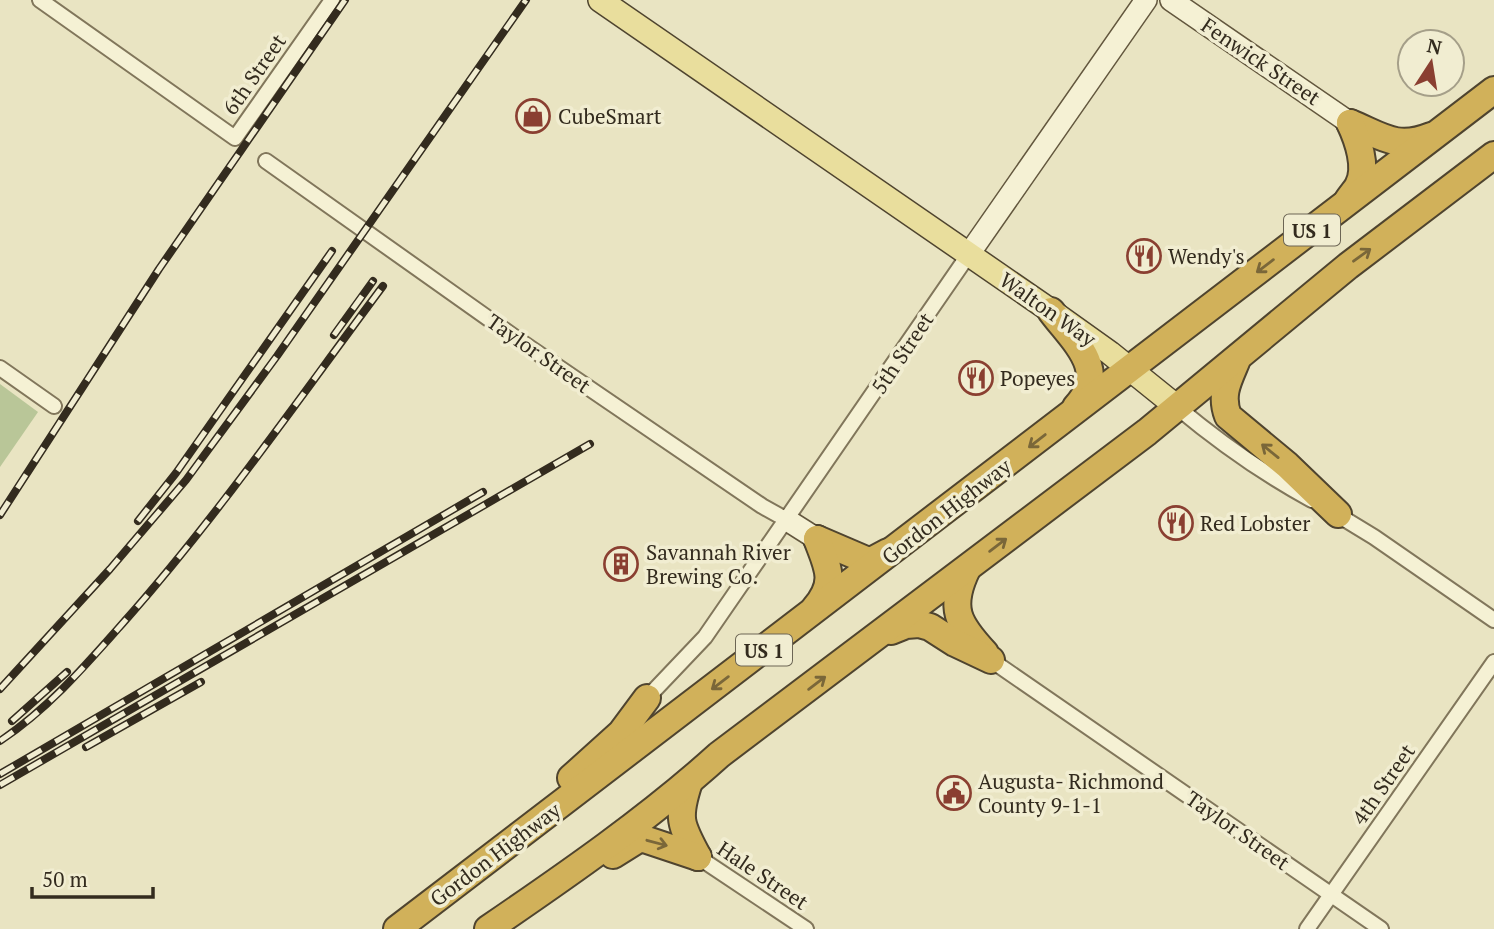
<svg xmlns="http://www.w3.org/2000/svg" width="1494" height="929" font-family="'PT Serif',serif">
	<style>
		.green { fill: #b9c698 }
		.lines { fill: none; stroke-linecap: round; stroke-linejoin: round }
		.street-casing { stroke: #81765b; stroke-width: 18 }
		.secondary-casing { stroke: #63573e; stroke-width: 24 }
		.primary-casing { stroke: #4f442f; stroke-width: 26 }
		.highway-casing { stroke: #4f442f; stroke-width: 30 }
		.street { stroke: #f5f1d4; stroke-width: 14 }
		.secondary { stroke: #f5f1d4; stroke-width: 21 }
		.primary { stroke: #e9de9d; stroke-width: 23 }
		.highway { stroke: #d1b15a; stroke-width: 26 }
		.rail-casing { stroke: #332b1e; stroke-width: 8 }
		.rail { stroke: #f1edd1; stroke-width: 5; stroke-dasharray: 16; stroke-linecap: butt }
		.oneway { stroke: #7a6739 }
		.labels { text-anchor: middle; dominant-baseline: central; stroke-width: 7; stroke-linejoin: round; paint-order: stroke }
		.shield { fill: #f1edd1; stroke: #6c6554; stroke-width: 2 }
		.shield-label { font-size: 19px; font-weight: bold; fill: #332b1e }
		.street-label { font-size: 21px; fill: #332b1e; stroke: #f1edd1 }
		.poi-label { font-size: 21px; fill: #332b1e; stroke: #f1edd1; text-anchor: start }
	</style>
	<rect width="100%" height="100%" fill="#e9e4c2"/>
	<polygon class="green" points="0,384 38,412 0,467"/>
	<g class="lines">
		<g class="street-casing">
			<g id="street">
				<polyline points="40,0 235,138 332,0"/>
				<polyline points="266,161 520,341 762,506 787,520"/>
				<polyline points="0,368 54,406"/>
				<path d="M 1177,407 C 1219,442 1264,474 1312,500"/>
				<polyline points="1333,512 1374,537 1494,620"/>
				<polyline points="991,660 1381,929"/>
				<polyline points="647,698 705,637 969,254"/>
				<polyline points="698,857 806,929"/>
				<polyline points="1307,929 1494,662"/>
			</g>
		</g>
		<g class="secondary-casing">
			<g id="secondary">
				<polyline points="1171,0 1350,123"/>
				<polyline points="969,254 1146,0"/>
				<polyline points="787,520 817,539"/>
			</g>
		</g>
		<g class="primary-casing">
			<polyline id="primary" points="600,0 1051,311 1110,353 1177,407"/>
		</g>
		<g class="highway-casing">
			<g id="highway">
				<path d="M 1350,123 C 1382,136 1396,150 1431,136"/>
				<path d="M 1348,200 C 1351,195 1356,190 1358,186 C 1368,168 1358,140 1350,123"/>
				<path d="M 1051,311 C 1074,342 1110,370 1076,407"/>
				<path d="M 1236,362 C 1228,381 1220,395 1228,416 L 1287,465 L 1338,514"/>
				<polyline points="817,539 866,560 873,560 888,552"/>
				<path d="M 967,569 C 948,608 958,624 985,653"/>
				<path d="M 815,608 C 837,582 828,568 817,539"/>
				<polyline points="891,631 906,625 919,624 930,627 955,643 991,660"/>
				<polyline points="571,778 621,733 647,698"/>
				<path d="M 689,782 C 677,818 680,824 698,857"/>
				<polyline points="613,855 637,840 644,839 698,857"/>
				<polyline points="397,929 1494,90"/>
				<path d="M 488,929 C 567,875 648,819 719,755 L 1147,432 L 1348,266 L 1494,155"/>
			</g>
		</g>
		<use href="#street" class="street"/>
		<use href="#secondary" class="secondary"/>
		<use href="#primary" class="primary"/>
		<use href="#highway" class="highway"/>
		<g class="rail-casing">
			<g id="rail">
				<polyline points="334,335 373,281"/>
				<polyline points="0,515 159,269 345,0"/>
				<polyline points="138,521 176,473 332,251"/>
				<polyline points="0,689 110,569 186,480 277,356 526,0"/>
				<polyline points="12,721 67,672"/>
				<path d="M 0,741 C 48,709 85,666 123,623 C 218,516 297,401 383,286"/>
				<polyline points="86,747 201,682"/>
				<polyline points="0,774 483,492"/>
				<polyline points="0,785 590,444"/>
			</g>
		</g>
		<use href="#rail" class="rail"/>
	</g>
	<defs><path id="oneway-shaft" d="M-6 0H5M1.5-3L5.5 0L1.5 3" fill="none" stroke-width="1.6" stroke-linecap="round" stroke-linejoin="round" transform="scale(1.75)"/></defs>
	<g class="oneway">
		<use href="#oneway-shaft" transform="translate(1362 255) rotate(-36)"/>
		<use href="#oneway-shaft" transform="translate(1265 266) rotate(143)"/>
		<use href="#oneway-shaft" transform="translate(1037 441) rotate(142)"/>
		<use href="#oneway-shaft" transform="translate(1270 451) rotate(-141)"/>
		<use href="#oneway-shaft" transform="translate(998 545) rotate(-37)"/>
		<use href="#oneway-shaft" transform="translate(720 683) rotate(143)"/>
		<use href="#oneway-shaft" transform="translate(817 683) rotate(-37)"/>
		<use href="#oneway-shaft" transform="translate(657 843) rotate(15)"/>
	</g>
	<defs>
		<g id="shop-ring" transform="scale(1.75)"><circle r="9.5" fill="#f1edd1" stroke="#8a3f31" stroke-width="1.5"/><path d="M-5-2.5h2.3a2.7 3.5 0 0 1 5.4 0H5L5.5 6h-11ZM-1.5-2.5h3a1.5 2.3 0 0 0-3 0Z" fill="#8a3f31"/></g>
		<g id="restaurant-ring" transform="scale(1.75)"><circle r="9.5" fill="#f1edd1" stroke="#8a3f31" stroke-width="1.5"/><path d="M-5-6h1v4h1v-4h1v4h1v-4h1v5L-1.5 .5V6h-2V.5L-5-1ZM5-6V6H3V1.5H1.5Q1.5-4 5-6Z" fill="#8a3f31"/></g>
		<g id="building-ring" transform="scale(1.75)"><circle r="9.5" fill="#f1edd1" stroke="#8a3f31" stroke-width="1.5"/><path d="M-4-6H4V6H1V3H-1V6H-4ZM-2.5-4.3h1.7v1.8h-1.7ZM.8-4.3h1.7v1.8H.8ZM-2.5-1h1.7V.8h-1.7ZM.8-1h1.7V.8H.8Z" fill="#8a3f31"/></g>
		<g id="civic-ring" transform="scale(1.75)"><circle r="9.5" fill="#f1edd1" stroke="#8a3f31" stroke-width="1.5"/><path d="M-.6-6.5H3V-4.5H.6V-3L4-1V1h2V6H-6V1h2V-1L-.6-3ZM-1.2 2.5V6h2.4V2.5Z" fill="#8a3f31"/></g>
	</defs>
	<g fill-rule="evenodd">
		<use href="#shop-ring" x="533" y="116"/>
		<use href="#restaurant-ring" x="1144" y="256"/>
		<use href="#restaurant-ring" x="976" y="378"/>
		<use href="#restaurant-ring" x="1176" y="523"/>
		<use href="#building-ring" x="621" y="564"/>
		<use href="#civic-ring" x="954" y="793"/>
	</g>
	<g class="labels">
		<g class="shield">
			<rect x="1284" y="214.5" width="56" height="31" rx="5"/>
			<rect x="736" y="634.5" width="56" height="31" rx="5"/>
		</g>
		<g class="shield-label">
			<text x="1312" y="230">US 1</text>
			<text x="764" y="650">US 1</text>
		</g>
		<g class="street-label">
			<text transform="translate(1261 61) rotate(34)">Fenwick Street</text>
			<text transform="translate(254 74) rotate(-55)">6th Street</text>
			<text transform="translate(1048 309) rotate(35)">Walton Way</text>
			<text transform="translate(539 353) rotate(35)">Taylor Street</text>
			<text transform="translate(902 353) rotate(-56)">5th Street</text>
			<text transform="translate(946 511) rotate(-38)">Gordon Highway</text>
			<text transform="translate(1383 784) rotate(-55)">4th Street</text>
			<text transform="translate(1238 830) rotate(35)">Taylor Street</text>
			<text transform="translate(495 854) rotate(-37)">Gordon Highway</text>
			<text transform="translate(763 875) rotate(34)">Hale Street</text>
		</g>
		<g class="poi-label">
			<text x="558" y="116">CubeSmart</text>
			<text x="1168" y="256">Wendy's</text>
			<text x="1000" y="378">Popeyes</text>
			<text x="1200" y="523">Red Lobster</text>
			<text x="646" y="552">Savannah River<tspan x="646" dy="24">Brewing Co.</tspan></text>
			<text x="978" y="781">Augusta- Richmond<tspan x="978" dy="24">County 9-1-1</tspan></text>
		</g>
	</g>
	<g transform="translate(1431 63) rotate(12)"><circle r="33" fill="#f1edd1" stroke="#a59f89" stroke-width="2"/>
	<path d="M0-5L12 26L0 18L-12 26Z" fill="#8a3f31"/>
	<text y="-10" font-size="19" font-weight="bold" text-anchor="middle" fill="#332b1e">N</text>
	</g>
	<path d="M32 887v10h121v-10" fill="none" stroke="#332b1e" stroke-width="3.5"/>
	<text x="42" y="887" font-size="21" fill="#332b1e" stroke="#f1edd1" stroke-width="5" paint-order="stroke">50 m</text>
</svg>
